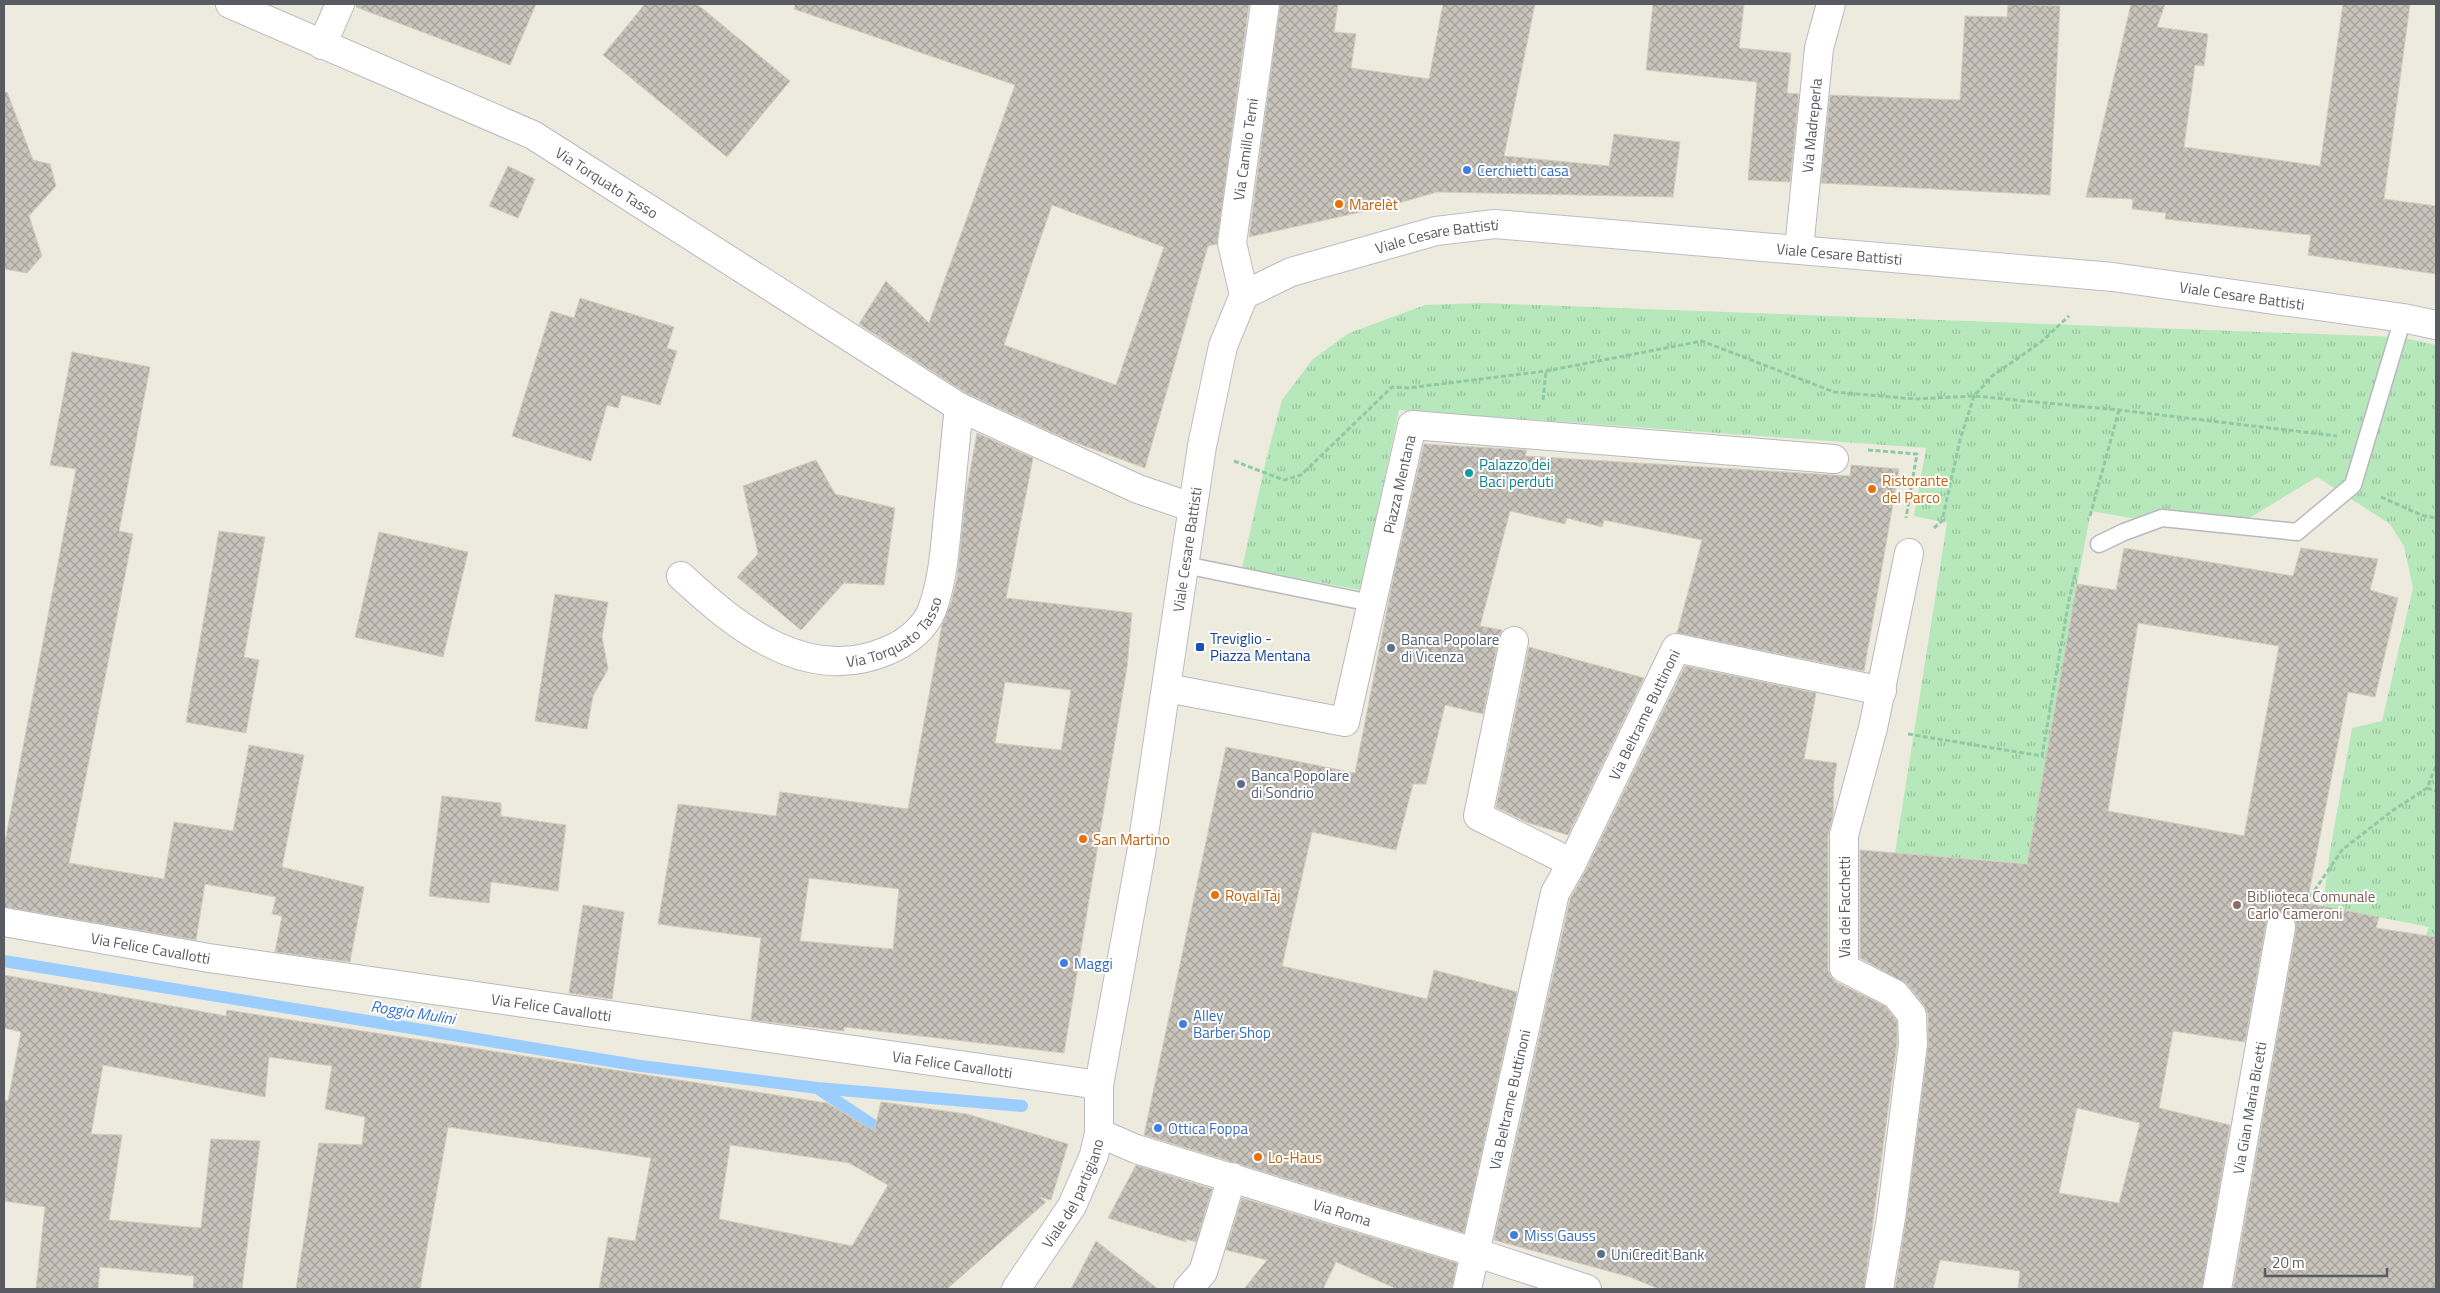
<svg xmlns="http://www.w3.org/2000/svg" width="2440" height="1293" font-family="'Titillium Web',sans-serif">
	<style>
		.park { fill: url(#park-tufts) }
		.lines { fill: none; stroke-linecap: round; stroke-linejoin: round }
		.stream { stroke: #9ccdff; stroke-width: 12 }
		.building { fill: url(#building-cross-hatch); stroke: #d2cdbc; fill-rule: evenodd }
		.lane-casing { stroke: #b7b9bf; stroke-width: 19 }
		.street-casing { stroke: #b7b9bf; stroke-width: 30 }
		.secondary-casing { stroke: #b9bdc4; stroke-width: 30 }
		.path { stroke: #90c9a4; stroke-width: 3; stroke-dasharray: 5 2.5; stroke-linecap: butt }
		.lane { stroke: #fff; stroke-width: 16 }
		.street { stroke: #fff; stroke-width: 28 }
		.secondary { stroke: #fff; stroke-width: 28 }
		.shop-dot { fill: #3f7fe0; stroke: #fff; stroke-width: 2 }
		.food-dot { fill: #e8710a; stroke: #fff; stroke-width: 2 }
		.culture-dot { fill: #0f9aa8; stroke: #fff; stroke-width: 2 }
		.transit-dot { fill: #1a4fb4; stroke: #fff; stroke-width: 2 }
		.service-dot { fill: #5c6f8a; stroke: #fff; stroke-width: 2 }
		.education-dot { fill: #8d6e63; stroke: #fff; stroke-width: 2 }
		.labels { text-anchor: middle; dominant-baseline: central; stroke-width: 4; stroke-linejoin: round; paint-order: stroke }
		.street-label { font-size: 15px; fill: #585b61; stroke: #fff }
		.shop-label { font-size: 15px; fill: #366cbe; stroke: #fff; text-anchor: start }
		.food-label { font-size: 15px; fill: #c56008; stroke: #fff; text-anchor: start }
		.culture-label { font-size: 15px; fill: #0d838f; stroke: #fff; text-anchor: start }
		.transit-label { font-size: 15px; fill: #164399; stroke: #fff; text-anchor: start }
		.service-label { font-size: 15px; fill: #4e5e75; stroke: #fff; text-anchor: start }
		.education-label { font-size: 15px; fill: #785e54; stroke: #fff; text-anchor: start }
		.water-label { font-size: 16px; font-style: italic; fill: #3474cd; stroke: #fff }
	</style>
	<defs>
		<pattern id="park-tufts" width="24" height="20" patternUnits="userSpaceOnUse" patternTransform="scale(1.25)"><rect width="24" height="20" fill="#b7e8bb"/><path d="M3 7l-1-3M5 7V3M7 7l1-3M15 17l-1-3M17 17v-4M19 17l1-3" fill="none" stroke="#98bf9b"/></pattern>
		<pattern id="building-cross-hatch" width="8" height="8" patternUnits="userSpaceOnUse" patternTransform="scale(1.25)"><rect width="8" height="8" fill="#c8c4bb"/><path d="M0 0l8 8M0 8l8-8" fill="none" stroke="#a5a29b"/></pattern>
	</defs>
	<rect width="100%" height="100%" fill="#edebde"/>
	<polygon class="park" points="1482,303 2399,337 2436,345 2436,937 2426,935 2429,927 2323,906 2330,851 2352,728 2382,721 2413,588 2404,546 2390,524 2317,477 2223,534 2091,511 2077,584 2047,865 1895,853 1947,523 1914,516 1926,448 1399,410 1361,590 1242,568 1267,456 1282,400 1313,359 1349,333 1425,305"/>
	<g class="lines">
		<g class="stream">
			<polyline points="4,961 641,1066 818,1088 1022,1106"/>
			<polyline points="820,1090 888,1135"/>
		</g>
	</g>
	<g class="building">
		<polygon points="357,4 536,4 510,65 356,7"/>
		<polygon points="645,4 697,4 790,81 727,157 603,55"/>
		<path d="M 795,4 L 1249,4 L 1217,244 L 1208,246 L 1145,468 L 1071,441 L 966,393 L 859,324 L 886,281 L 929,323 L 1015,85 L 794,9 ZM 1052,205 L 1164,247 L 1116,385 L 1004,345 Z"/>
		<polygon points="1280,4 1338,4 1334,32 1356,34 1351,68 1429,79 1443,4 1535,4 1504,156 1609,166 1614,134 1680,142 1673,197 1437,192 1388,206 1249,237"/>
		<polygon points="1653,4 1744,4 1739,48 1791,53 1787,93 1799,94 1790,182 1748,180 1757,82 1646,70"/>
		<polygon points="2008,4 2060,6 2050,195 1821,183 1830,95 1960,100 1965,16 2007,17"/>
		<polygon points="2131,4 2165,4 2157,27 2208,34 2204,66 2195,65 2184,147 2320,166 2343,4 2410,4 2384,199 2436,206 2436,274 2308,255 2311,235 2165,219 2166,213 2132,209 2133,199 2086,197"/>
		<polygon points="7,92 33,160 50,164 56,186 29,216 42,256 27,273 4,269 4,93"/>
		<polygon points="508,166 535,179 518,218 489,206"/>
		<polygon points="580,298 674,327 667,348 677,351 660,405 622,395 618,408 607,405 591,461 512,436 551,311 574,318"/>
		<polygon points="72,352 150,367 119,531 133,534 69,863 164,879 174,822 233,831 249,745 304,755 282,867 364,887 350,962 275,952 282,916 272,914 276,897 205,884 196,940 4,907 4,847 76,469 50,465"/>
		<path d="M 977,433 L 1033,458 L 1006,598 L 1132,613 L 1127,667 L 1064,1053 L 844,1027 L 844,1031 L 751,1020 L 761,938 L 658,924 L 678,804 L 776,816 L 780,792 L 908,809 L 942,625 L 951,603 L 957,578 L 966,494 ZM 1005,682 L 1071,690 L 1061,750 L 995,743 ZM 809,878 L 899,889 L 893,949 L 800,941 Z"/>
		<polygon points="1424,444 1527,450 1525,456 1850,476 1851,465 1899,469 1864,671 1677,633 1702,540 1604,520 1602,527 1567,518 1565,524 1510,511 1480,626 1502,630 1499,638 1483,714 1445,705 1426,784 1413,784 1396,850 1312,832 1282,966 1427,999 1434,970 1517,992 1464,1233 1144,1135 1226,747 1355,773 1394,574"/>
		<polygon points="816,460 835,494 895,508 884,585 844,583 801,630 737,577 758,554 743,486"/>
		<polygon points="219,531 265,537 244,657 259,660 246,733 186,722"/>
		<polygon points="379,532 468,552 443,657 355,637"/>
		<path d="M 2124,548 L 2293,576 L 2301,548 L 2378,559 L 2370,590 L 2398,598 L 2375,697 L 2348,692 L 2307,903 L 2379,917 L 2376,928 L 2436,937 L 2436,1289 L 2233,1289 L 2296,930 L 2296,922 L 2291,915 L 2283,912 L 2275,913 L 2269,917 L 2266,924 L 2245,1042 L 2173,1031 L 2159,1108 L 2230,1125 L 2202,1289 L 2018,1289 L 2020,1271 L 1940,1260 L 1933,1289 L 1895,1289 L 1906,1220 L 1928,1046 L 1928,1014 L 1924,1005 L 1907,984 L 1860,958 L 1860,850 L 2027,864 L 2077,584 L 2116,590 ZM 2138,623 L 2279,646 L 2244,836 L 2108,811 ZM 2077,1108 L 2140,1123 L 2119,1203 L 2059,1193 Z"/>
		<polygon points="555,594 608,602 602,637 608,669 593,696 587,729 535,721"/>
		<polygon points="1529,647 1644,678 1568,835 1526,822 1496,807"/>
		<polygon points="1685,666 1816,693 1804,759 1837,763 1834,782 1833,816 1828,835 1828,969 1831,977 1836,982 1885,1006 1897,1021 1897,1043 1864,1289 1659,1289 1630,1277 1494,1240 1570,899 1586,870"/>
		<polygon points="442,796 501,803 501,816 566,825 558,891 491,882 489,903 429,896"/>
		<polygon points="583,905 624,912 612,999 569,993"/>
		<path d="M 4,975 L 226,1016 L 227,1010 L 827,1103 L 874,1131 L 881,1102 L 967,1114 L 1068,1144 L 1051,1200 L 1039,1197 L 1046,1202 L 947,1289 L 599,1289 L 608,1237 L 635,1241 L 651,1158 L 448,1127 L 420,1289 L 296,1289 L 319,1143 L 362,1145 L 365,1117 L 325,1109 L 332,1066 L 269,1057 L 265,1097 L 103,1065 L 91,1134 L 122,1135 L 109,1220 L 201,1228 L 211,1139 L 260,1141 L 242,1289 L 193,1289 L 194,1276 L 100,1267 L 98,1289 L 36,1289 L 45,1207 L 4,1201 L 4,1100 L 8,1101 L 21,1032 L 4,1028 ZM 730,1145 L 849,1163 L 888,1185 L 852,1246 L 719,1219 Z"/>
		<polygon points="1136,1165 1212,1189 1196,1242 1186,1239 1186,1242 1108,1218"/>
		<polygon points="1242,1198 1457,1263 1452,1289 1397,1289 1336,1262 1323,1289 1244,1289 1267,1260 1226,1250"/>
		<polygon points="1096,1241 1158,1289 1071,1289"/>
	</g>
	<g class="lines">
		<g class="lane-casing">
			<g id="lane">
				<polyline points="2099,544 2124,532 2162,518 2297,532 2353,485 2403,318"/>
				<polyline points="1185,565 1371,603"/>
			</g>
		</g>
		<g class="street-casing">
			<g id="street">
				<path id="s1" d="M 230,4 L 533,135 L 959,407 L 1138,489 L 1191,507"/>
				<polyline points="322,45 340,4"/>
				<path id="s2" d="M 1799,249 L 1819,48 L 1831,4"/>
				<path id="s3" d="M 681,576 C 737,628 808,686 889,650 C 906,643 925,628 932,610 C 943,580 945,547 948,516 C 952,480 955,443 959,407"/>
				<path id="s4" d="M 1167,688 L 1345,722 L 1412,425 L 1834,459"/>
				<path id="s5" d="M 1572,863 L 1676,648 L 1882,691"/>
				<path id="s6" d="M 4,922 L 209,958 L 1099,1085"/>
				<path id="s7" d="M 1099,1133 L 1136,1149 L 1477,1253 L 1587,1289"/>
				<polyline points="1188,1289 1203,1272 1232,1177"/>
				<path id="s8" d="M 1467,1289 L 1555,893 L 1572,863 L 1478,816 L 1514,641"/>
				<polyline points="1879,1289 1891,1218 1913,1044 1912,1015 1895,994 1844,968 1844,835 1873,728 1909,553"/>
				<path id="s9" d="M 2217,1289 L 2281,927"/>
			</g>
		</g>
		<g class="secondary-casing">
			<g id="secondary">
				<path id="s10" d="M 1244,295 L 1232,243 L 1265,4"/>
				<path id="s11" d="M 1016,1289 L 1072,1206 L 1094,1155 L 1099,1133 L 1099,1085 L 1141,854 L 1202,446 L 1223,346 L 1244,295 L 1291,272 L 1436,231 L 1495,224 L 2113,277 L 2403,318 L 2436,325"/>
			</g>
		</g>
		<g class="path">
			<polyline points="1543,400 1546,371"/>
			<polyline points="1868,450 1917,454 1906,518"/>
			<polyline points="1234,461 1284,480 1301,475 1392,387 1408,388 1546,371 1702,341 1834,392 1915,399 1974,396 2119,410 2337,436"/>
			<polyline points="2381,497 2421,515 2436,518"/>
			<polyline points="2090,516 2119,410"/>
			<polyline points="1934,528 1942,521 1960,440 1974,396 1992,376 2041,342 2069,316"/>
			<polyline points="1908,734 2042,756 2069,600 2077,565"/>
			<polyline points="2427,788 2436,791"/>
			<polyline points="2306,903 2342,850 2392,811 2427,788 2436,766"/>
		</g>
		<use href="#lane" class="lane"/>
		<use href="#street" class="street"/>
		<use href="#secondary" class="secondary"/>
	</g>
	<g class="shop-dot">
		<circle cx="1467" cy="170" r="5"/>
		<circle cx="1064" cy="963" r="5"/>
		<circle cx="1183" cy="1024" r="5"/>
		<circle cx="1158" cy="1128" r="5"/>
		<circle cx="1514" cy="1235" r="5"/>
	</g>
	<g class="food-dot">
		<circle cx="1339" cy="204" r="5"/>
		<circle cx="1872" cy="489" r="5"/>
		<circle cx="1083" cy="839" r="5"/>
		<circle cx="1215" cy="895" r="5"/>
		<circle cx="1258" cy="1157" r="5"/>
	</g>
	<circle class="culture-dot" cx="1469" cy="473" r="5"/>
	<rect class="transit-dot" x="1195" y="642" width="10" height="10" rx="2.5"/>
	<g class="service-dot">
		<circle cx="1391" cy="648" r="5"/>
		<circle cx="1241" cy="784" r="5"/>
		<circle cx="1601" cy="1254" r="5"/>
	</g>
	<circle class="education-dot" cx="2237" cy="905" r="5"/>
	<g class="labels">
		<g class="street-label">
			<text stroke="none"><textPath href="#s2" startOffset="124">Via Madreperla</textPath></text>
			<text stroke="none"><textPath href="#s10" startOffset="148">Via Camillo Terni</textPath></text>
			<text stroke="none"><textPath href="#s1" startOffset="418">Via Torquato Tasso</textPath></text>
			<text stroke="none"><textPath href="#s11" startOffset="1234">Viale Cesare Battisti</textPath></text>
			<text stroke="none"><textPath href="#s11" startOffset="1639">Viale Cesare Battisti</textPath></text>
			<text stroke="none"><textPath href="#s11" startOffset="2044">Viale Cesare Battisti</textPath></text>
			<text stroke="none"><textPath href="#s4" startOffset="425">Piazza Mentana</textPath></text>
			<text stroke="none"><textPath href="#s11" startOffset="769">Viale Cesare Battisti</textPath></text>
			<text stroke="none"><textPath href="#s3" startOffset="250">Via Torquato Tasso</textPath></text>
			<text stroke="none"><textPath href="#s5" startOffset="165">Via Beltrame Buttinoni</textPath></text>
			<text transform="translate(1844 907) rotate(-90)">Via dei Facchetti</text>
			<text stroke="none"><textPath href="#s6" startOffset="149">Via Felice Cavallotti</textPath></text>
			<text stroke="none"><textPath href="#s6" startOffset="554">Via Felice Cavallotti</textPath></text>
			<text stroke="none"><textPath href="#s6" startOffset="959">Via Felice Cavallotti</textPath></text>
			<text stroke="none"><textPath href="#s8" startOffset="194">Via Beltrame Buttinoni</textPath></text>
			<text stroke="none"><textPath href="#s9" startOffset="184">Via Gian Maria Bicetti</textPath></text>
			<text stroke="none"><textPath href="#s11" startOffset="112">Viale del partigiano</textPath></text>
			<text stroke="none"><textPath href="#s7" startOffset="256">Via Roma</textPath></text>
		</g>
		<g class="shop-label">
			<text x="1477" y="170">Cerchietti casa</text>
			<text x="1074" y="963">Maggi</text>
			<text x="1193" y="1015">Alley<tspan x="1193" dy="17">Barber Shop</tspan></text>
			<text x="1168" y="1128">Ottica Foppa</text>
			<text x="1524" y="1235">Miss Gauss</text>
		</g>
		<g class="food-label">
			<text x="1349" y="204">Marelèt</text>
			<text x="1882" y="480">Ristorante<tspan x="1882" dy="17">del Parco</tspan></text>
			<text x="1093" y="839">San Martino</text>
			<text x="1225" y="895">Royal Taj</text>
			<text x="1268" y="1157">Lo-Haus</text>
		</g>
		<g class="culture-label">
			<text x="1479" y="464">Palazzo dei<tspan x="1479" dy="17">Baci perduti</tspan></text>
		</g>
		<g class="transit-label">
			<text x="1210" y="638">Treviglio -<tspan x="1210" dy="17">Piazza Mentana</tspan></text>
		</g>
		<g class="service-label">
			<text x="1401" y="639">Banca Popolare<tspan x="1401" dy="17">di Vicenza</tspan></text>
			<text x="1251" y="775">Banca Popolare<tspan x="1251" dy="17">di Sondrio</tspan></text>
			<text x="1611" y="1254">UniCredit Bank</text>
		</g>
		<g class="education-label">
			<text x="2247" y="896">Biblioteca Comunale<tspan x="2247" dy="17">Carlo Cameroni</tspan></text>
		</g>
		<g class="water-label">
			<text transform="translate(413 1012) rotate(9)">Roggia Mulini</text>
		</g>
	</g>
	<rect width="2440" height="1293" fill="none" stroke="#585b61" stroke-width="10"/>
	<path d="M2265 1268v8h122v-8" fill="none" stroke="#585b61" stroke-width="2.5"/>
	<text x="2272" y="1268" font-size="15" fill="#585b61" stroke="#ffffff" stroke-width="4" paint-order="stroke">20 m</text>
</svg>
